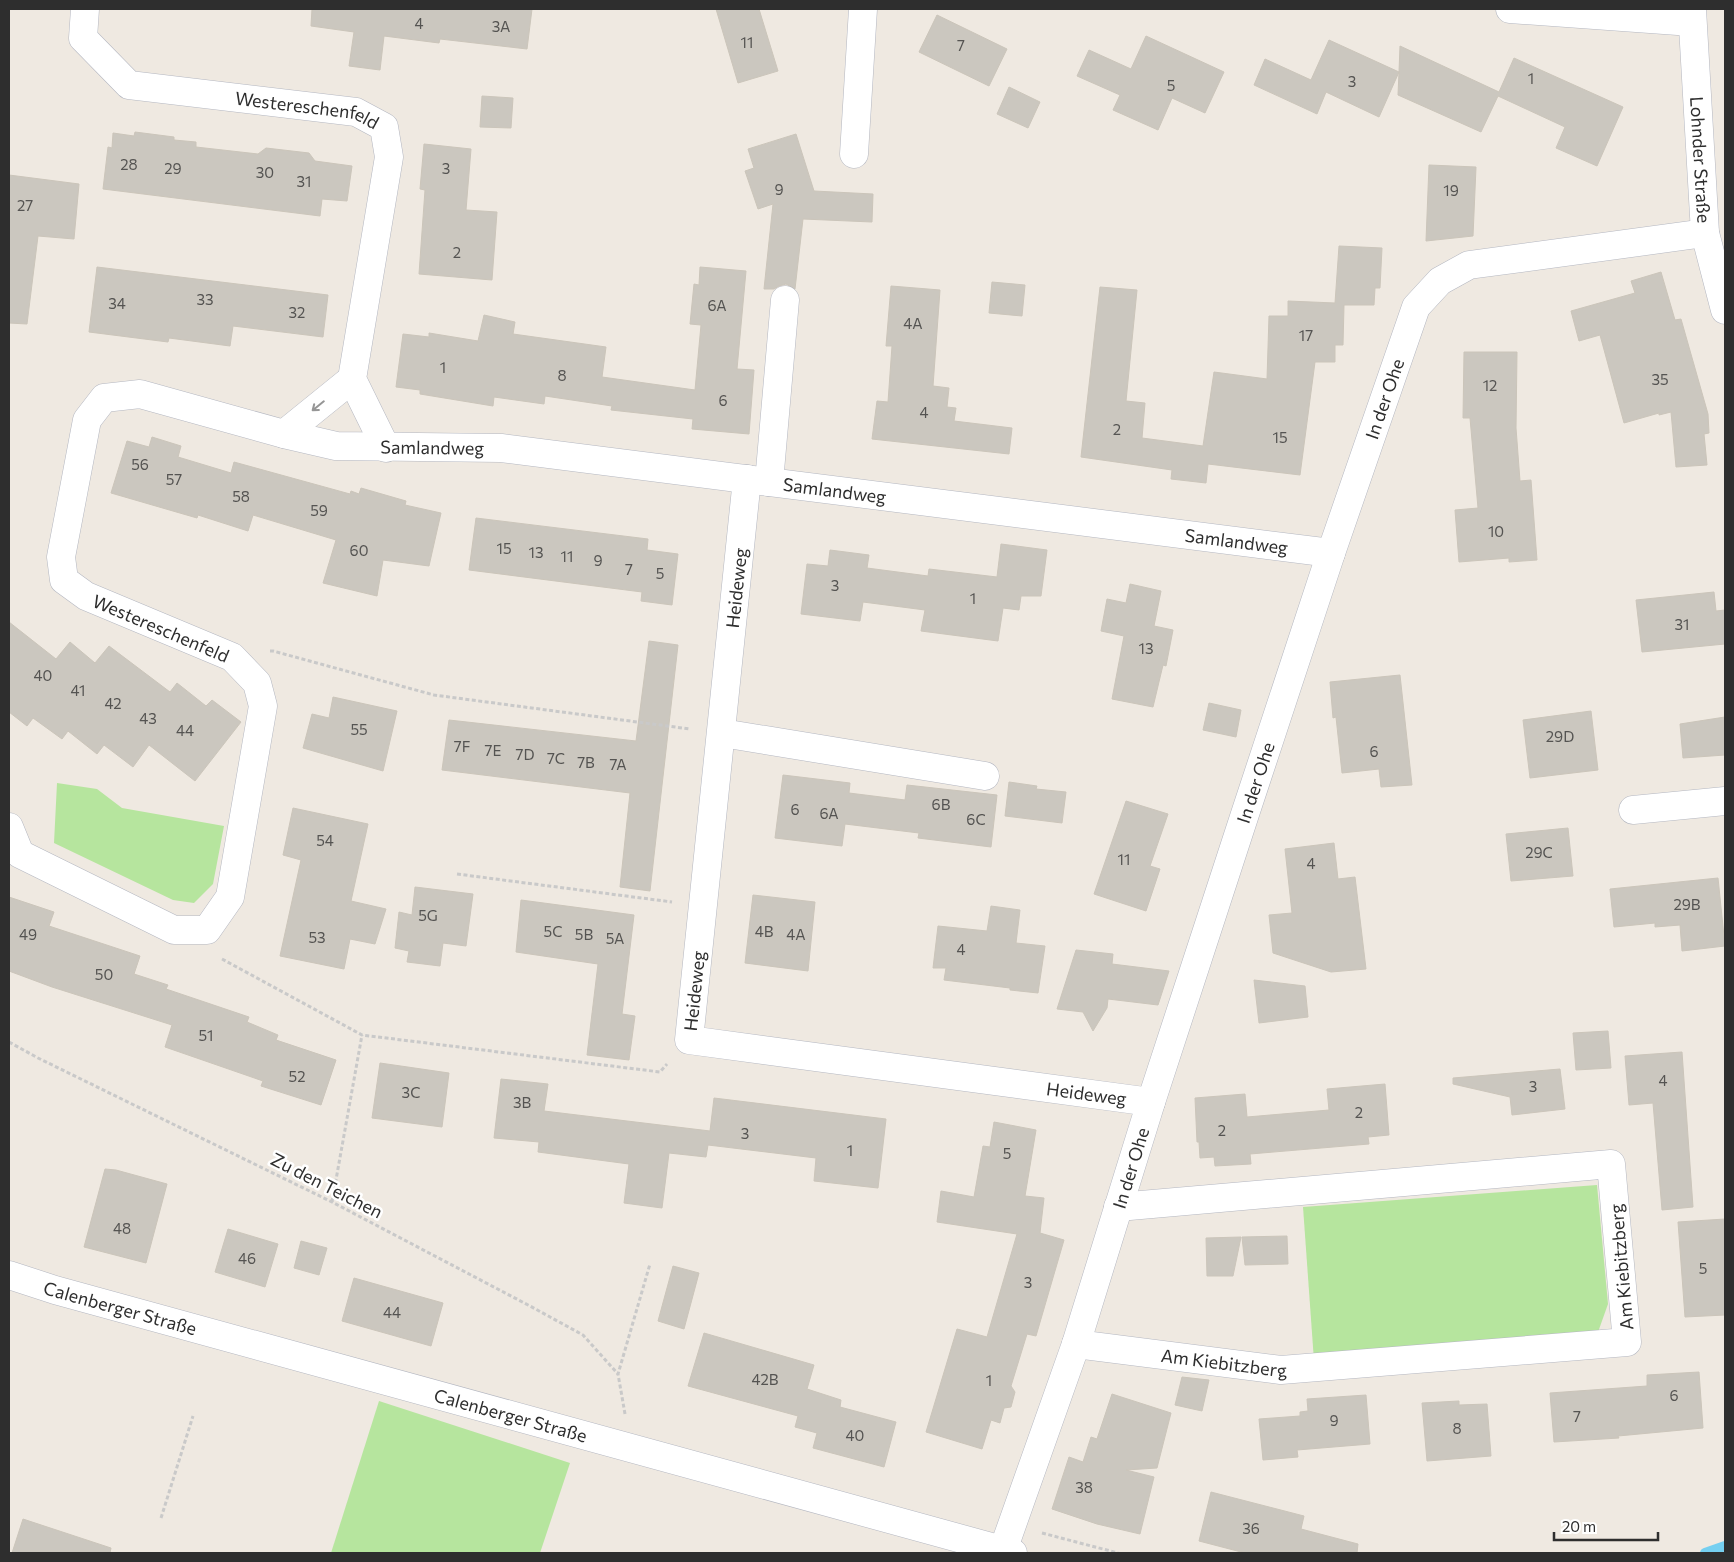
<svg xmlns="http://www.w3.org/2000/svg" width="1734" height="1562" font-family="Commissioner,sans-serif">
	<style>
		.green { fill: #b6e59e }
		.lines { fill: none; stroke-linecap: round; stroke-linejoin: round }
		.stream { stroke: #75cff0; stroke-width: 10 }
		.building { fill: #cbc7bf; stroke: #cbc5ba }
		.minor-casing { stroke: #b4b7c1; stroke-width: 29 }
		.path { stroke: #c9c9c9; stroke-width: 3; stroke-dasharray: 4 2.5; stroke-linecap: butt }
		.minor { stroke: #fff; stroke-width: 28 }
		.oneway { stroke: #969696 }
		.labels { text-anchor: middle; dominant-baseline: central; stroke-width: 5; stroke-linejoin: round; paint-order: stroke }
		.number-label { font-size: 15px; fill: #555452 }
		.street-label { font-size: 18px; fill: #2e2e2e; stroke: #fff }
	</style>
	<rect width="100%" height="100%" fill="#efe9e1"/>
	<g class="green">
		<polygon points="57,783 97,789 122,808 224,826 213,884 194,903 173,900 54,843"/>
		<polygon points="1597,1185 1608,1304 1597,1335 1314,1361 1303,1207"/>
		<polygon points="379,1401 570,1463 540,1553 331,1553"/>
	</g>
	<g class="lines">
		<polyline class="stream" points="1705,1553 1725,1546"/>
	</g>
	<g class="building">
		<polygon points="312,9 532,9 527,49 440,39 439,43 384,36 380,70 349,66 354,32 311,26"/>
		<polygon points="716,9 759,9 778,71 738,83"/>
		<polygon points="937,15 1007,49 989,86 919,52"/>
		<polygon points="1146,36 1224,72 1205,113 1172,98 1158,130 1113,110 1120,95 1077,76 1089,50 1131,69"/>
		<polygon points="1329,40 1399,72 1400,46 1499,92 1514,58 1623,107 1597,166 1556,148 1565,127 1498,96 1481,132 1398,95 1399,72 1379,117 1326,92 1317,114 1254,85 1265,59 1311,80"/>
		<polygon points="1009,87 1040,102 1028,128 997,114"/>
		<polygon points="482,96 513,98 511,128 480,127"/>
		<polygon points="135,132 174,137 174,140 196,142 196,147 258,154 266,148 309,153 315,161 352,166 347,201 322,199 320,216 103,189 108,147 112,148 113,133 134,136"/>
		<polygon points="796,134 814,191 873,194 872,222 803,219 795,289 786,284 779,286 774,289 764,289 773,204 758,209 745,171 754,168 748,149"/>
		<polygon points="424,144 471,149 466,210 497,212 492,280 419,274 425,190 420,189"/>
		<polygon points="1429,165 1476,167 1473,236 1426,241"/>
		<polygon points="9,175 79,184 74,239 38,236 27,324 9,323"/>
		<polygon points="1339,246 1382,248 1380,288 1375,288 1374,305 1344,305 1343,345 1335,345 1335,362 1315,362 1300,475 1208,464 1206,483 1171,479 1172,470 1081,457 1100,287 1137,290 1126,401 1145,403 1142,438 1203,446 1214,372 1267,379 1269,316 1288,316 1288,301 1335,303"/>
		<polygon points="97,267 328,295 323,337 233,326 230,346 169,338 168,342 89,332"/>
		<polygon points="700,267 746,271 737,369 754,370 749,434 692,429 693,419 611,410 612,406 545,396 544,404 494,397 493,406 420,394 420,390 396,387 403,334 429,337 429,333 478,341 484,315 515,322 513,334 606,347 602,377 695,390 701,325 690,324 694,284 699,285"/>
		<polygon points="1661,272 1675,320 1681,319 1708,414 1709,433 1704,434 1707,465 1676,467 1671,412 1659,415 1659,413 1624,423 1600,335 1579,341 1571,311 1635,293 1631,281"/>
		<polygon points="992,282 1025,285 1022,316 989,313"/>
		<polygon points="891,286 940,290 933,386 949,388 947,407 956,408 954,421 1012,428 1009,454 872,439 877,401 888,402 892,346 886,346"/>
		<polygon points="1464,352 1517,352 1516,428 1520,481 1531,480 1537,560 1509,562 1509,558 1459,562 1455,510 1478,508 1470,418 1463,418"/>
		<polygon points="152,437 181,446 178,457 231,473 234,462 350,494 351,491 359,494 361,488 406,501 405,505 441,513 429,566 383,560 377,596 323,583 336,540 253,515 248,531 198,515 197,518 111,493 127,441 149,447"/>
		<polygon points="476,518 648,539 647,550 678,554 672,605 641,601 642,592 469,570"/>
		<polygon points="1001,544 1047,550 1041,596 1021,596 1019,610 1003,608 998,641 921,631 925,610 863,602 860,621 801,614 807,564 828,566 830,550 869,555 867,568 928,576 929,569 997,577"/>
		<polygon points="1130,584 1161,591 1154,626 1173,630 1166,666 1163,665 1153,707 1112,699 1124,636 1101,631 1107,599 1126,603"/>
		<polygon points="1714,592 1716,611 1725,610 1725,644 1642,652 1636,600"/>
		<polygon points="9,622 56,659 70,642 95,663 109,646 170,692 177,683 206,706 212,700 241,722 195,781 149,745 133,767 104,745 97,754 68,731 62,739 33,718 27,726 9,712"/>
		<polygon points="649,641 678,645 650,891 620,887 630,793 442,770 449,720 636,741"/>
		<polygon points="1400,675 1412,785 1381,787 1379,769 1342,773 1336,717 1333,718 1330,682"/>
		<polygon points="333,697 397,711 383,771 303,748 312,714 329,718"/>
		<polygon points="1209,703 1241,710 1236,737 1203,730"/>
		<polygon points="1591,711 1598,770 1530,778 1523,720"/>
		<polygon points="1725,717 1725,755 1683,758 1680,724"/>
		<polygon points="783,775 850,783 849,793 905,800 907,785 997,795 991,847 918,838 919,833 845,824 842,846 775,838"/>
		<polygon points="1009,782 1037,786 1036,789 1066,792 1062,823 1005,816"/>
		<polygon points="1126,801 1168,814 1150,866 1160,869 1146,911 1094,894"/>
		<polygon points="293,808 368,824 351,901 386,909 375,944 350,939 344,969 280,956 301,860 283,855"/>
		<polygon points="1568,828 1573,876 1511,881 1506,834"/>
		<polygon points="1334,843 1338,879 1355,877 1366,969 1331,972 1273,953 1269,915 1292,913 1285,849"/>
		<polygon points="1718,878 1725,946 1682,951 1680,925 1655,927 1655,923 1614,927 1610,889"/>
		<polygon points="415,887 473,894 466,946 443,943 440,966 407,962 409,951 395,948 399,912 412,915"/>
		<polygon points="753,895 815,902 808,971 745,963"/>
		<polygon points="9,897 54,912 49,926 140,956 134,974 168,985 166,989 249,1017 247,1022 278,1035 276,1040 336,1060 321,1105 261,1086 263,1081 165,1047 172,1025 52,987 9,971"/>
		<polygon points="521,900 634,915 622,1014 635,1016 629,1060 587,1055 598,964 516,952"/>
		<polygon points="991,906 1020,910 1016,943 1045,946 1038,993 1010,990 1010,988 944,980 946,968 933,968 938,926 987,931"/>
		<polygon points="1076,950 1113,954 1112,964 1169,971 1158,1005 1108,999 1107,1008 1093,1031 1083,1012 1057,1009"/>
		<polygon points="1254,980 1305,986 1308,1017 1259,1023"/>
		<polygon points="1608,1031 1611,1068 1576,1070 1573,1033"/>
		<polygon points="1682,1052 1693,1207 1662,1210 1653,1103 1629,1105 1625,1056"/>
		<polygon points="380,1063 449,1073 442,1127 372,1118"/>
		<polygon points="1560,1069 1565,1109 1512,1115 1510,1097 1453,1084 1453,1078"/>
		<polygon points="501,1079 548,1084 544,1111 710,1131 714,1098 886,1119 878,1188 814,1181 816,1158 708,1145 706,1157 669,1153 662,1208 624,1203 629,1164 538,1152 539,1142 494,1138"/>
		<polygon points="1385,1084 1389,1135 1368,1137 1369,1144 1250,1154 1251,1164 1215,1166 1214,1157 1200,1158 1199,1142 1197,1142 1195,1098 1245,1094 1247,1117 1329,1110 1327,1089"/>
		<polygon points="994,1122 1036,1130 1025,1196 1044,1198 1040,1233 1064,1240 1036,1336 1027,1334 1011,1386 1015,1392 1011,1407 1004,1408 1000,1423 991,1420 982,1449 926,1432 957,1329 987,1337 1017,1234 937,1222 941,1191 974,1197 983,1146 990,1147"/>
		<polygon points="105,1169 116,1170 167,1184 146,1263 84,1247"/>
		<polygon points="1725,1219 1725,1315 1685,1317 1678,1222"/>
		<polygon points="228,1229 278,1244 265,1287 215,1272"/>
		<polygon points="1287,1236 1288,1264 1245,1265 1242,1237"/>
		<polygon points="1241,1237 1233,1276 1207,1276 1206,1238"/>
		<polygon points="301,1241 327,1248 319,1275 294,1268"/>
		<polygon points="673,1266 699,1273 684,1329 658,1321"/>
		<polygon points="354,1278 443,1303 431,1346 342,1321"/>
		<polygon points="704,1333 814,1365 807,1389 841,1400 840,1407 896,1422 884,1467 813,1448 817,1433 795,1427 798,1416 688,1386"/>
		<polygon points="1699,1372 1703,1428 1618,1436 1619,1438 1554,1442 1550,1393 1647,1386 1647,1375"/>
		<polygon points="1182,1377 1209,1380 1202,1411 1175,1405"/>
		<polygon points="1112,1394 1171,1413 1157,1468 1126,1470 1154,1477 1140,1534 1097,1524 1052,1509 1069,1457 1083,1462 1091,1437 1097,1439"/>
		<polygon points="1366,1395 1370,1444 1297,1450 1298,1457 1263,1460 1259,1419 1300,1416 1300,1412 1308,1411 1307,1399"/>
		<polygon points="1459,1401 1459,1405 1487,1404 1491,1456 1427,1461 1422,1403"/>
		<polygon points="1211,1492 1304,1516 1301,1529 1358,1544 1357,1553 1245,1553 1199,1541"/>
		<polygon points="23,1519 111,1548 110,1553 12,1553"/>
	</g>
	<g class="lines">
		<g class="minor-casing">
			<g id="minor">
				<path id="s1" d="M 85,9 L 83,38 L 129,85 L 356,112 L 384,127 L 389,157 L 352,379 L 386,448"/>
				<polyline points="1510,9 1692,22"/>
				<path id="s2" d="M 1692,9 L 1705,233 L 1725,310"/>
				<polyline points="854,154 863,9"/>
				<polyline points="284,434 352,379"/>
				<path id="s3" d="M 747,479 L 689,1040 L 1151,1102"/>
				<polyline points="769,482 785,300"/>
				<polyline points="722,733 985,776"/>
				<polyline points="1633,810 1725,801"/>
				<path id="s4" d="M 9,827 L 20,854 L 174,930 L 207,930 L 230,897 L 263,706 L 257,683 L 232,657 L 86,596 L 64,580 L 61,557 L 87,420 L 104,398 L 140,394 L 284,434 L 336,446 L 501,448 L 1331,553"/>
				<path id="s5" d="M 9,1275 L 55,1290 L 1013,1553"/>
				<path id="s6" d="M 1076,1344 L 1281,1370 L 1627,1342 L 1611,1164 L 1118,1207"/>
				<path id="s7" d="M 1002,1553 L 1076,1344 L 1151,1102 L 1245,814 L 1331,553 L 1416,307 L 1440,281 L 1469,265 L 1705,233"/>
			</g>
		</g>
		<g class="path">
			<polyline points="270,651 273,651 434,695 690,729"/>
			<polyline points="457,874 672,902"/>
			<polyline points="222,959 362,1035 660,1072 667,1064"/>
			<polyline points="9,1042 38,1058 332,1202 530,1306 583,1335 618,1374"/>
			<polyline points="332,1202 362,1035"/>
			<polyline points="625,1414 618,1374 650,1264"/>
			<polyline points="161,1518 193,1416"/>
			<polyline points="1042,1533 1118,1553"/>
		</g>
		<use href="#minor" class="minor"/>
	</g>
	<defs><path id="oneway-shaft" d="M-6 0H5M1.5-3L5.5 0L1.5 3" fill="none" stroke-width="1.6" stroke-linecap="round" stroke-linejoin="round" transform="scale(1.25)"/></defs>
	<use class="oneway" href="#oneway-shaft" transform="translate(318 406) rotate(141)"/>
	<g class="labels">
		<g class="number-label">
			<text x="419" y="23">4</text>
			<text x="501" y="26">3A</text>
			<text x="747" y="42">11</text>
			<text x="961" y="45">7</text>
			<text x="1531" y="78">1</text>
			<text x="1352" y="81">3</text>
			<text x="1171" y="85">5</text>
			<text x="129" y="164">28</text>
			<text x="173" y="168">29</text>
			<text x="446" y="168">3</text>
			<text x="265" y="172">30</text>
			<text x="304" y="181">31</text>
			<text x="779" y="189">9</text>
			<text x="1451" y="190">19</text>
			<text x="25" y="205">27</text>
			<text x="457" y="252">2</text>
			<text x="205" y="299">33</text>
			<text x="117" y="303">34</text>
			<text x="717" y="305">6A</text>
			<text x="297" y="312">32</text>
			<text x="913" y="323">4A</text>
			<text x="1306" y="335">17</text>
			<text x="443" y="367">1</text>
			<text x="562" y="375">8</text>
			<text x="1660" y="379">35</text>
			<text x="1490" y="385">12</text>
			<text x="723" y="400">6</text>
			<text x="924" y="412">4</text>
			<text x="1117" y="429">2</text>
			<text x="1280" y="437">15</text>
			<text x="140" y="464">56</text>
			<text x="174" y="479">57</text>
			<text x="241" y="496">58</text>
			<text x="319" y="510">59</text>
			<text x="1496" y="531">10</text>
			<text x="504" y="548">15</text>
			<text x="359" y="550">60</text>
			<text x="536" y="552">13</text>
			<text x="567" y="556">11</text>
			<text x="598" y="560">9</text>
			<text x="629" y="569">7</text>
			<text x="660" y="573">5</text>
			<text x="835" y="585">3</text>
			<text x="973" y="598">1</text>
			<text x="1682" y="624">31</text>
			<text x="1146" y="648">13</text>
			<text x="43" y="675">40</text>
			<text x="78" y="690">41</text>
			<text x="113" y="703">42</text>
			<text x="148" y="718">43</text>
			<text x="359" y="729">55</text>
			<text x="185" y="730">44</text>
			<text x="1560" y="736">29D</text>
			<text x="462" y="746">7F</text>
			<text x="493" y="750">7E</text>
			<text x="1374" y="751">6</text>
			<text x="525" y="754">7D</text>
			<text x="556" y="758">7C</text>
			<text x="586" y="762">7B</text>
			<text x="618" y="764">7A</text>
			<text x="941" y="804">6B</text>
			<text x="795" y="809">6</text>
			<text x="829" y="813">6A</text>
			<text x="976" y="819">6C</text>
			<text x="325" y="840">54</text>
			<text x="1539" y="852">29C</text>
			<text x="1124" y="859">11</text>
			<text x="1311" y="863">4</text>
			<text x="1687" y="904">29B</text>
			<text x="428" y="915">5G</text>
			<text x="553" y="931">5C</text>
			<text x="764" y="931">4B</text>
			<text x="28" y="934">49</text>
			<text x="584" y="934">5B</text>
			<text x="796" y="934">4A</text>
			<text x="317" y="937">53</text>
			<text x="615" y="938">5A</text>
			<text x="961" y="949">4</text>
			<text x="104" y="974">50</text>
			<text x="206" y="1035">51</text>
			<text x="297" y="1076">52</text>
			<text x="1663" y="1080">4</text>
			<text x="1533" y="1086">3</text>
			<text x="411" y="1092">3C</text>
			<text x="522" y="1102">3B</text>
			<text x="1359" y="1112">2</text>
			<text x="1222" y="1130">2</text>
			<text x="745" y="1133">3</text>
			<text x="850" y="1150">1</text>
			<text x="1007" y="1153">5</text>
			<text x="122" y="1228">48</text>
			<text x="247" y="1258">46</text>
			<text x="1703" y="1268">5</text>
			<text x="1028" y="1282">3</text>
			<text x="392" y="1312">44</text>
			<text x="765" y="1379">42B</text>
			<text x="989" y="1380">1</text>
			<text x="1674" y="1395">6</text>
			<text x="1577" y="1416">7</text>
			<text x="1334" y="1420">9</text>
			<text x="1457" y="1428">8</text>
			<text x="855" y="1435">40</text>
			<text x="1084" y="1487">38</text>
			<text x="1251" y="1528">36</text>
		</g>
		<g class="street-label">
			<text stroke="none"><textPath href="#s1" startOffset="275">Westereschenfeld</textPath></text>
			<text stroke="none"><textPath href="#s2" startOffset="151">Lohnder Straße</textPath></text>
			<text stroke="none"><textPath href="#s7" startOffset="1216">In der Ohe</textPath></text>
			<text stroke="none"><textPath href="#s4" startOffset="1239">Samlandweg</textPath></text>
			<text stroke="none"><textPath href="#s4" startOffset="1644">Samlandweg</textPath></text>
			<text stroke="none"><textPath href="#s4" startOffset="2049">Samlandweg</textPath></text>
			<text transform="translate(736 588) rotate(-84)">Heideweg</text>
			<text transform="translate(161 628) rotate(23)">Westereschenfeld</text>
			<text stroke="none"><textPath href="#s7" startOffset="811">In der Ohe</textPath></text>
			<text transform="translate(694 991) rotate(-84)">Heideweg</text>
			<text stroke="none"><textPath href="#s3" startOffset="965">Heideweg</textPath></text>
			<text stroke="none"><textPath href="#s7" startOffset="406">In der Ohe</textPath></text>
			<text transform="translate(327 1185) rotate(27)">Zu den Teichen</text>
			<text transform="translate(1621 1267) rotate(-95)">Am Kiebitzberg</text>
			<text stroke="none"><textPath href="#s5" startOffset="116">Calenberger Straße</textPath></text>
			<text stroke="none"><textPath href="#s6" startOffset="149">Am Kiebitzberg</textPath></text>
			<text stroke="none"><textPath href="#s5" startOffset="521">Calenberger Straße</textPath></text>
		</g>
	</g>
	<rect width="1734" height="1562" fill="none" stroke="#2e2e2e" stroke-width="20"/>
	<path d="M1554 1532v8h104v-8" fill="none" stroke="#2e2e2e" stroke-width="2.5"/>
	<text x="1562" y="1532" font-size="15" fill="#2e2e2e" stroke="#ffffff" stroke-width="4" paint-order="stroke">20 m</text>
</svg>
